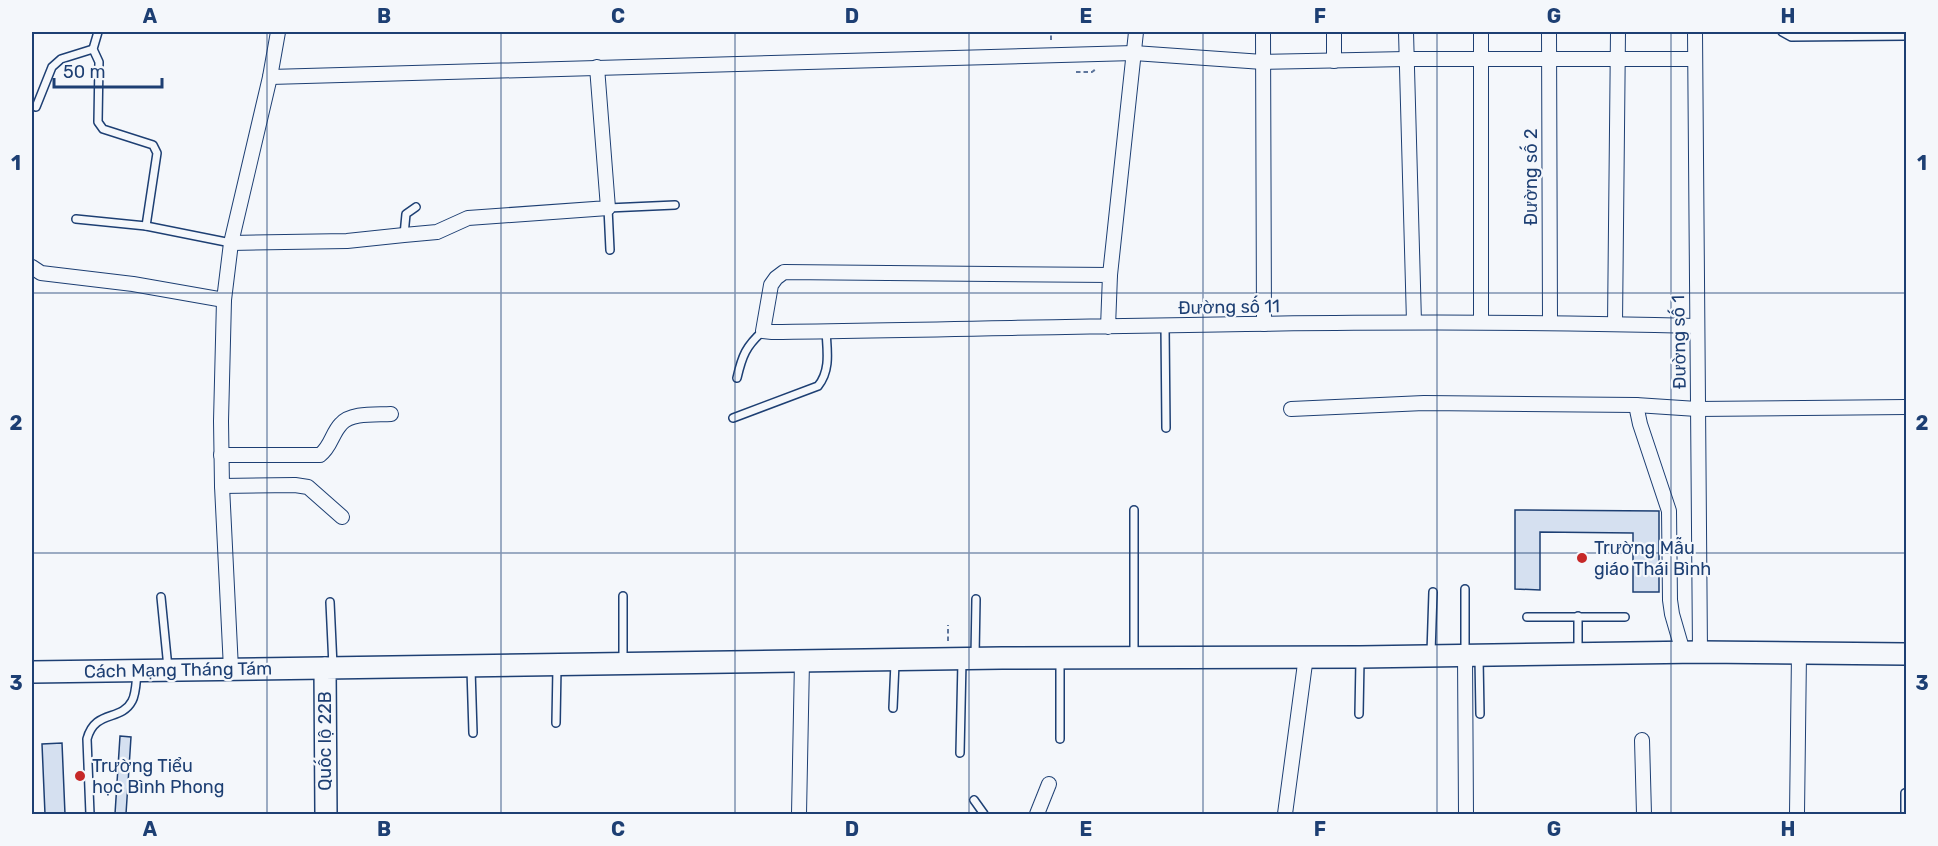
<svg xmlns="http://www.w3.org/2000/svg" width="1938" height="846" font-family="Rubik,sans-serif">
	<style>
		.building { fill: #d5e0f0; stroke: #1d3f73; stroke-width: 1.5 }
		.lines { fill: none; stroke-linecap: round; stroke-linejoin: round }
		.service-casing { stroke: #1d3f73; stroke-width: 10 }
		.minor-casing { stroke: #1d3f73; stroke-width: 16 }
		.primary-casing { stroke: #1d3f73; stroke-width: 24 }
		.trunk-casing { stroke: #1d3f73; stroke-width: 24 }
		.path { stroke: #5e769c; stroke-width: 2; stroke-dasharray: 4.5 3; stroke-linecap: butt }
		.service { stroke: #f4f7fb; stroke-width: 7 }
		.minor { stroke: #f4f7fb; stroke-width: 14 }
		.primary { stroke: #f4f7fb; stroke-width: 21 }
		.trunk { stroke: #f4f7fb; stroke-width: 21 }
		.grid { fill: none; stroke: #1d3f73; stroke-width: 1.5; stroke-opacity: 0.55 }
		.poi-dot { fill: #c62828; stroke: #f4f7fb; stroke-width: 2 }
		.labels { text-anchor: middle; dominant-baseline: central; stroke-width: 4.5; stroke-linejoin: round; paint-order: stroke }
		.street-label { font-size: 18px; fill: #1d3f73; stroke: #f4f7fb }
		.poi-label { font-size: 18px; fill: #1d3f73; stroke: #f4f7fb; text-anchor: start }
		.neatline { fill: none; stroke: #1d3f73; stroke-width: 2 }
		.grid-label { font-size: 20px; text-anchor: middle; font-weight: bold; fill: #1d3f73 }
	</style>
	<rect width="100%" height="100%" fill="#f4f7fb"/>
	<g class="building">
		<polygon points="1515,510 1659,511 1659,592 1633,592 1633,533 1540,532 1540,590 1515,589"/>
		<polygon points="120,736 131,737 126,814 115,814"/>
		<polygon points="62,743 65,814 45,814 42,744"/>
	</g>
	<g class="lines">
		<g class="service-casing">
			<g id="service">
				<polyline points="98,32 93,49 99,62 98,122 103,129 153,145 157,153 146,226"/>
				<polyline points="1782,32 1791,37 1906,36"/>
				<polyline points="36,107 52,67 61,59 93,49"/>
				<polyline points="76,219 146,226 231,243"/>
				<polyline points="404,235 406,214 416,207"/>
				<polyline points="610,250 608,208 675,205"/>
				<polyline points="1165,326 1166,428"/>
				<path d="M 737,378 C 742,356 746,346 763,331"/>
				<path d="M 733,418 L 818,386 C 831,370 827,350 826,331"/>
				<polyline points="623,596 623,661"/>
				<polyline points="161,597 168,668"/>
				<polyline points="330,602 333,666"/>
				<polyline points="1527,617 1625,617"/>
				<polyline points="1578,651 1578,616"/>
				<polyline points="1431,653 1433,592"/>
				<polyline points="1465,653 1465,589"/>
				<polyline points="1134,654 1134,510"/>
				<polyline points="975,656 976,599"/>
				<polyline points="1479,658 1480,714"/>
				<polyline points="471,669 473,733"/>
				<polyline points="893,708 895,663"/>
				<polyline points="1359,714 1360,660"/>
				<polyline points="556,723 557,667"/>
				<polyline points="1060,739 1060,661"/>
				<polyline points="960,753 962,661"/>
				<polyline points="974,800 984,814"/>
				<path d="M 90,814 L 87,739 C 95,709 121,722 132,701 C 136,694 136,682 137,673"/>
				<polyline points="1905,814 1905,793"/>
			</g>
		</g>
		<g class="minor-casing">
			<g id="minor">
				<polyline points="1263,32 1264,324"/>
				<polyline points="1334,32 1334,61"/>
				<polyline points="1406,32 1414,322"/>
				<polyline points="1481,32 1481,322"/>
				<polyline points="1549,32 1550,322"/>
				<polyline points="1695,32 1700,652"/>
				<polyline points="270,77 1134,53 1263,62 1406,59 1695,59"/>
				<polyline points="231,243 347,241 404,235 437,232 468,218 608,208 597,67"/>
				<polyline points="32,267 41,273 133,284 224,300"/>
				<polyline points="1110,275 1136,32"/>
				<polyline points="1615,324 1618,32"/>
				<path d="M 1108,327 L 1110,275 L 784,272 L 776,278 L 771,285 L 763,331 L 772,332 C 1080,328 1388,317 1696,326"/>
				<polyline points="1636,405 1640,424 1669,511 1670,600 1672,614 1683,652"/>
				<polyline points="1291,409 1424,403 1636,405 1697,409 1906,407"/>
				<path d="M 221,455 L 320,455 C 331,447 332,433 341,424 C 351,412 377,415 391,414"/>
				<polyline points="222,486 295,485 308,487 342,517"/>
				<polyline points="1465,655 1466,814"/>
				<polyline points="231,669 222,486 221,421 224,300 231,243 270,77 278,32"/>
				<polyline points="1642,740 1644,814"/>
				<polyline points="799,814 802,661"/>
				<polyline points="1037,814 1049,784"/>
				<polyline points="1285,814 1306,656"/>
				<polyline points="1797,814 1799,653"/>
			</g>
		</g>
		<g class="primary-casing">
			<polyline id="primary" points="32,672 325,668"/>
		</g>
		<g class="trunk-casing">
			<polyline id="trunk" points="326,814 325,668 1002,658 1360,657 1700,652 1906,654"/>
		</g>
		<g class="path">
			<polyline points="1051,40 1051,32"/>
			<polyline points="1076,72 1092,72 1096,69"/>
			<polyline points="948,641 948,625"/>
		</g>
		<use href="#service" class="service"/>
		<use href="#minor" class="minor"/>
		<use href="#primary" class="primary"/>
		<use href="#trunk" class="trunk"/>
	</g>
	<path class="grid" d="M 267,32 L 267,814M 501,32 L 501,814M 735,32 L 735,814M 969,32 L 969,814M 1203,32 L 1203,814M 1437,32 L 1437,814M 1671,32 L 1671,814M 32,293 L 1906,293M 32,553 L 1906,553"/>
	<g class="poi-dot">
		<circle cx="1582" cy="558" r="6"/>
		<circle cx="80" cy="776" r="6"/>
	</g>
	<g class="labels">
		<g class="street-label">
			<text transform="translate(1531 177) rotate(-90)">Đường số 2</text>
			<text transform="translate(1229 307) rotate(-1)">Đường số 11</text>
			<text transform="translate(1679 342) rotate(-91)">Đường số 1</text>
			<text transform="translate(178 670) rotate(-1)">Cách Mạng Tháng Tám</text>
			<text transform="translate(325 741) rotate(-90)">Quốc lộ 22B</text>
		</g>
		<g class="poi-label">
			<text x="1594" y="548">Trường Mẫu<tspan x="1594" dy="21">giáo Thái Bình</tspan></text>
			<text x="92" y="766">Trường Tiểu<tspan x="92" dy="21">học Bình Phong</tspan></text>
		</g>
	</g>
	<rect width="1938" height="846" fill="none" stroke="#f4f7fb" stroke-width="66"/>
	<path d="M54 78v9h108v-9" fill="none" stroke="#1d3f73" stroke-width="3"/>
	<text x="63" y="78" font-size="18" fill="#1d3f73" stroke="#f4f7fb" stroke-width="4.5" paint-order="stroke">50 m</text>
	<rect x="33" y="33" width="1872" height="780" class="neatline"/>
	<g class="grid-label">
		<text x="150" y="23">A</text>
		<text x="384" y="23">B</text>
		<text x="618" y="23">C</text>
		<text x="852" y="23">D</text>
		<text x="1086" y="23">E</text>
		<text x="1320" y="23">F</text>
		<text x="1554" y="23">G</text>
		<text x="1788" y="23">H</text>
		<text x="16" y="170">1</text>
		<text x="1922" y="170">1</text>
		<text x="16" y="430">2</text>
		<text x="1922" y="430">2</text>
		<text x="16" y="690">3</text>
		<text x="1922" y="690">3</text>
		<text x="150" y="836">A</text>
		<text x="384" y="836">B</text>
		<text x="618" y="836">C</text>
		<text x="852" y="836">D</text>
		<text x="1086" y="836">E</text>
		<text x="1320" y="836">F</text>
		<text x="1554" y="836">G</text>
		<text x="1788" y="836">H</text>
	</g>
</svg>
